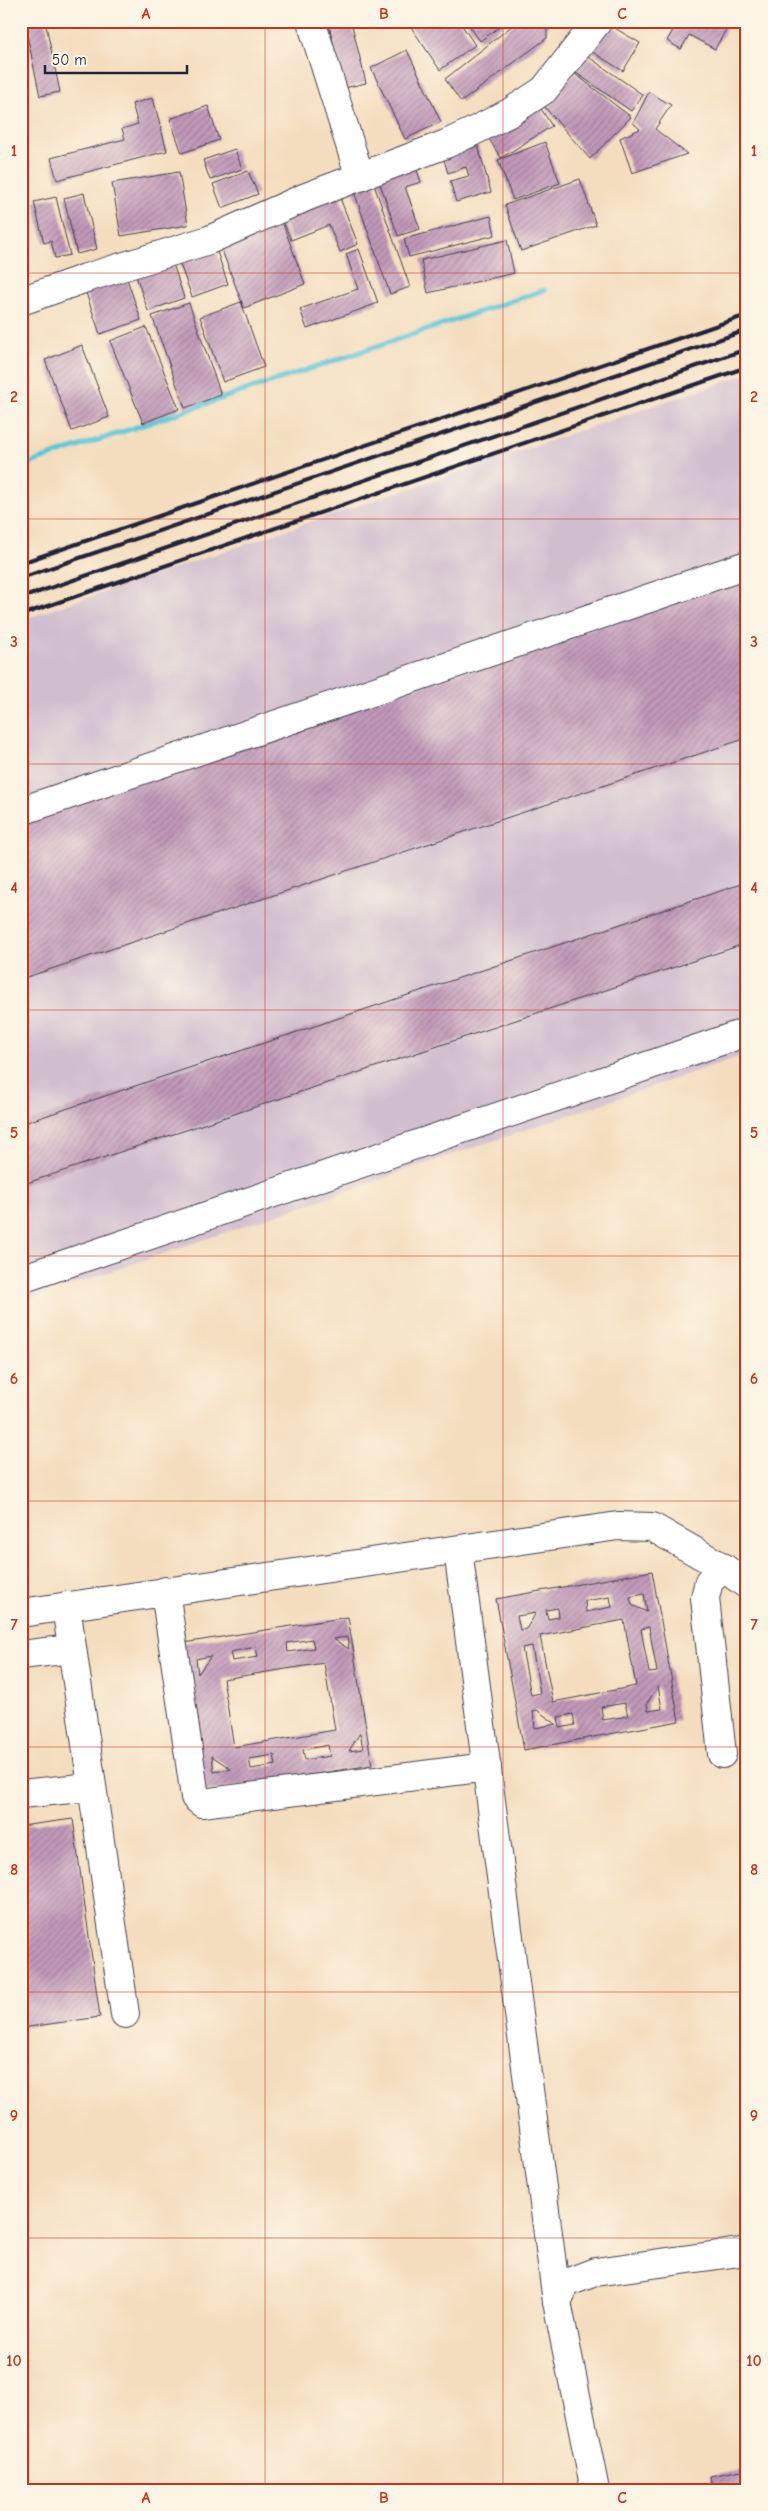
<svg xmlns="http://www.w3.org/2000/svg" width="768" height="2511" font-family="'Comic Neue',sans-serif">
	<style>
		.railway { fill: #d0bdce }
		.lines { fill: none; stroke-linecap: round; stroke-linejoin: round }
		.stream { stroke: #5cc7d6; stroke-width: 5.5 }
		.building { fill: url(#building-hatch); fill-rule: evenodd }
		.minor-casing { stroke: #423e4f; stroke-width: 30 }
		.minor { stroke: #fff; stroke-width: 28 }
		.rail { stroke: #22223b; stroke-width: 4 }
		.grid { fill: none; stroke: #c8321e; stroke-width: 1; stroke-opacity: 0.55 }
		.neatline { fill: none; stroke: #c8321e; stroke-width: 2 }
		.grid-label { font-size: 16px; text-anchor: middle; font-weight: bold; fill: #c8321e }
	</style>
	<defs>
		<pattern id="building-hatch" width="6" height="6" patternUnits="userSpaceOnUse" patternTransform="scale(1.25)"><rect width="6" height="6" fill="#c199b9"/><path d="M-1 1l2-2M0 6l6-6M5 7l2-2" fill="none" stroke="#9c7c98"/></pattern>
	</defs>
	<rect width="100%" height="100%" fill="#fcf5e5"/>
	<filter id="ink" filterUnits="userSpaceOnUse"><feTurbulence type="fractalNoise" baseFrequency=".02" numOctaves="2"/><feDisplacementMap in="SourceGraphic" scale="10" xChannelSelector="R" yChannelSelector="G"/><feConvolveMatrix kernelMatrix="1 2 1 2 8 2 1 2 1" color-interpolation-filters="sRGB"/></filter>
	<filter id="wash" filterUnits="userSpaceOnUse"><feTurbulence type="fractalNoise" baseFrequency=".0096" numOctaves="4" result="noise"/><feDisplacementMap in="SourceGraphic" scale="20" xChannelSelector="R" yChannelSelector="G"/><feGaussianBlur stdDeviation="1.12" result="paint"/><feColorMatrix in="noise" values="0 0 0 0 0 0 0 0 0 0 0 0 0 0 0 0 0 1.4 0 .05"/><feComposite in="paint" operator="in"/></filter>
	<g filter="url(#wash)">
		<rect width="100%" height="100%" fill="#f4ddbe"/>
		<polygon class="railway" points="747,374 747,1054 21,1302 21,620"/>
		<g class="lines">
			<polyline class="stream" points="21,466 544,290"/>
		</g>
		<g id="blocks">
			<g class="building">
				<polygon points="24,21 45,21 60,92 40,96"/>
				<polygon points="328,21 351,21 366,83 344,88"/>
				<polygon points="414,21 459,21 475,45 440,70 409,24"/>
				<polygon points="466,21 508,21 480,41"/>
				<polygon points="518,21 552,21 547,28 547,38 461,102 445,79"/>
				<polygon points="603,21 640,43 623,71 586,48"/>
				<polygon points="678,21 731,21 715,49 689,35 681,49 667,41"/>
				<polygon points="407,50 441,122 405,139 371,68"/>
				<polygon points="583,53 643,95 631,111 572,70"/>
				<polygon points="574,73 631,117 590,159 542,104"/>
				<polygon points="649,92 671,105 655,129 687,154 632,173 620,138 640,129 633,123"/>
				<polygon points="153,98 167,151 57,180 51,158 125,139 122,129 138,124 132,104"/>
				<polygon points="538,104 552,126 501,158 487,136"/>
				<polygon points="208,106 219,140 182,153 170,119"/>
				<polygon points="545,142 560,183 513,200 498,160"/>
				<polygon points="478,146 491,192 456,202 450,181 469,176 466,167 448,173 443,157"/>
				<polygon points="235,149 242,169 210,180 203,160"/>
				<polygon points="414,162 421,182 405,187 420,229 398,236 377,175"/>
				<polygon points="248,171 258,194 222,208 213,184"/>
				<polygon points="179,172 188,225 121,236 112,183"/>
				<polygon points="372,179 410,287 390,294 352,186"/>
				<polygon points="580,179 596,225 521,251 505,205"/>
				<polygon points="84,193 97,249 77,254 64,198"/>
				<polygon points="338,193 358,244 340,252 329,225 291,240 281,216"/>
				<polygon points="56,197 70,255 55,258 51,241 44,243 34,202"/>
				<polygon points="280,216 305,284 244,308 218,240"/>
				<polygon points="491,216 495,235 409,257 404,239"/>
				<polygon points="507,240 514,273 428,293 421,260"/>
				<polygon points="215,246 228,284 192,297 178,259"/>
				<polygon points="359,249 378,303 307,329 300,309 358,289 346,254"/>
				<polygon points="171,257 184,298 148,311 134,270"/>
				<polygon points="125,273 141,320 100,334 84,287"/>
				<polygon points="241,302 264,367 223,382 200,317"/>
				<polygon points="189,303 221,395 185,408 152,316"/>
				<polygon points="146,327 179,409 143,423 110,341"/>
				<polygon points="82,345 109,417 72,431 45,360"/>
				<polygon points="747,578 747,738 21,979 21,820"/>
				<polygon points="747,882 747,943 21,1185 21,1124"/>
				<path d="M 652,1571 L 679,1721 L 524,1750 L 496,1599 ZM 644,1594 L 647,1612 L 632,1605 L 630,1597 ZM 610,1597 L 612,1607 L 586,1612 L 585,1601 ZM 558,1608 L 559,1617 L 548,1619 L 546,1610 ZM 536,1613 L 526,1629 L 520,1630 L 517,1616 ZM 624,1620 L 636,1686 L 553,1702 L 540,1636 ZM 649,1627 L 657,1672 L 649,1673 L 641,1629 ZM 532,1646 L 540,1693 L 531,1695 L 522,1648 ZM 658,1686 L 662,1709 L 648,1711 L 647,1703 ZM 625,1703 L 628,1716 L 603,1720 L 601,1707 ZM 537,1710 L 556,1724 L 535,1728 L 533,1711 ZM 573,1714 L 575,1725 L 560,1728 L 558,1717 Z"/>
				<path d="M 348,1617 L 372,1765 L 200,1792 L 177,1644 ZM 347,1637 L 349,1649 L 333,1639 ZM 312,1639 L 314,1648 L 288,1652 L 287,1643 ZM 256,1647 L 258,1657 L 232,1661 L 230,1652 ZM 211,1656 L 198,1674 L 196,1659 ZM 324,1663 L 335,1730 L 234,1747 L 223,1679 ZM 360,1733 L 363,1749 L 349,1751 ZM 328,1745 L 330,1756 L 305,1760 L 303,1750 ZM 274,1755 L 276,1765 L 251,1769 L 249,1759 ZM 212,1756 L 231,1769 L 214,1772 Z"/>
				<polygon points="73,1819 100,2017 21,2028 21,1826"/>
				<polygon points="747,2469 747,2490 712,2490 710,2476"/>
			</g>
		</g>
	</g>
	<g filter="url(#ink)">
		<use href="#blocks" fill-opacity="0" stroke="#423e4f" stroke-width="1"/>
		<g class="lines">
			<g class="minor-casing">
				<g id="minor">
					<polyline points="311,21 360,177"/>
					<polyline points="21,301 86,278 209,240 306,197 446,144 472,132 509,113 544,90 598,21"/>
					<polyline points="21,811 747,565"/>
					<polyline points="21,1279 747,1032"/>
					<polyline points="458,1550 557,2302"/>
					<polyline points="165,1591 195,1797 202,1803 487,1767"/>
					<polyline points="66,1606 125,2014"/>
					<polyline points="21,1613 618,1526 652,1527 724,1568 747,1585"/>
					<polyline points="21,1655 71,1649"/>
					<polyline points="722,1754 705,1598 709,1581 724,1568"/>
					<polyline points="21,1794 91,1787"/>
					<polyline points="595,2490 557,2302 566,2283 595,2272 747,2251"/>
				</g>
			</g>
			<use href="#minor" class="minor"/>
			<g class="rail">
				<polyline points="21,563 747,315"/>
				<polyline points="21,578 747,330"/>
				<polyline points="21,598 747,349"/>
				<polyline points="21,615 747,367"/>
			</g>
		</g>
	</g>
	<path class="grid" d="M 265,21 L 265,2490M 503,21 L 503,2490M 21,273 L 747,273M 21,519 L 747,519M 21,764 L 747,764M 21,1010 L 747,1010M 21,1256 L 747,1256M 21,1501 L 747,1501M 21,1747 L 747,1747M 21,1992 L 747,1992M 21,2238 L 747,2238"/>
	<rect width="768" height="2511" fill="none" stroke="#fcf5e5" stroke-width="55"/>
	<path d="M45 65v8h142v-8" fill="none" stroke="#22223b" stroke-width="2.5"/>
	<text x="52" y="65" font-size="15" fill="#22223b" stroke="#fcf5e5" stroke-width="4" paint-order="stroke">50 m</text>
	<rect x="28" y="28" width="712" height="2456" class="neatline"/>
	<g class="grid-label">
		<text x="146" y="19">A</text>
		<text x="384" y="19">B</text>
		<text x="622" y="19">C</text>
		<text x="14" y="156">1</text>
		<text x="754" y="156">1</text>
		<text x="14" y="402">2</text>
		<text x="754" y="402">2</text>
		<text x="14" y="647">3</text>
		<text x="754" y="647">3</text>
		<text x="14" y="893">4</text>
		<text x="754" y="893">4</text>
		<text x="14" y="1138">5</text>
		<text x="754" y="1138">5</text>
		<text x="14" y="1384">6</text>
		<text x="754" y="1384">6</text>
		<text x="14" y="1630">7</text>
		<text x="754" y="1630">7</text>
		<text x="14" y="1875">8</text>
		<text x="754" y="1875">8</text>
		<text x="14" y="2121">9</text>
		<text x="754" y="2121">9</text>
		<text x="14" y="2366">10</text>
		<text x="754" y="2366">10</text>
		<text x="146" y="2503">A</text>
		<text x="384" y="2503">B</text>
		<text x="622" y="2503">C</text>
	</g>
</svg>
